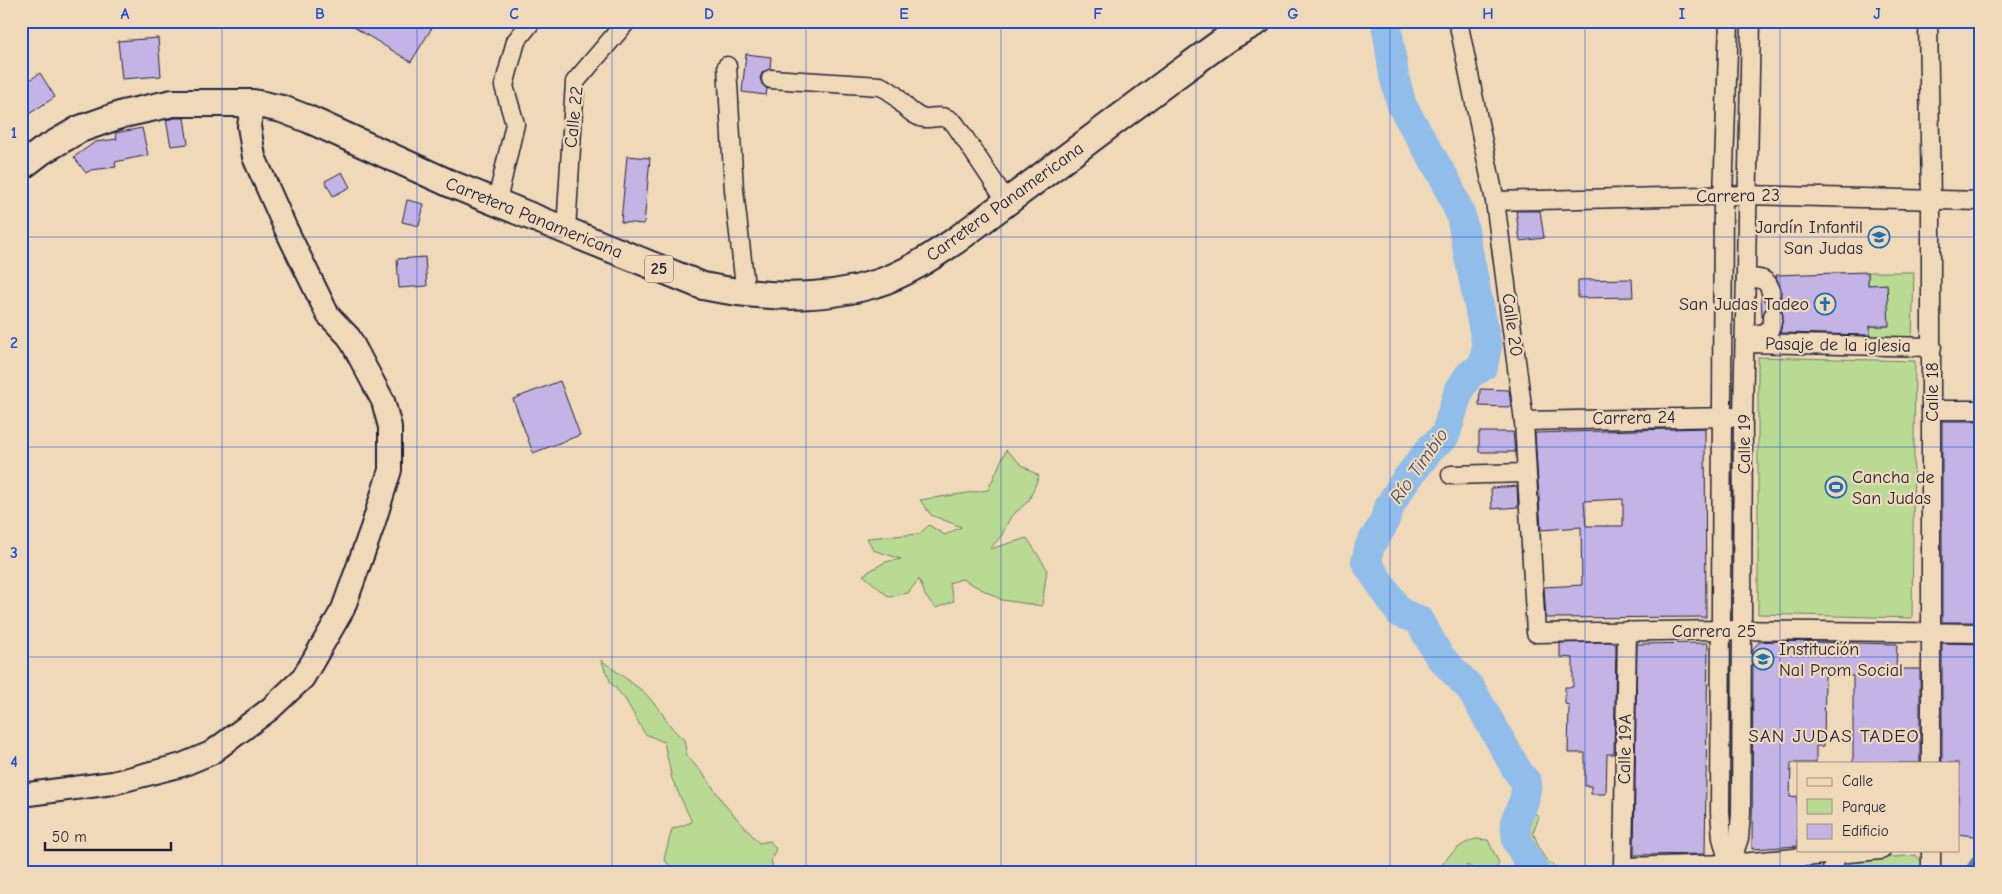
<svg xmlns="http://www.w3.org/2000/svg" width="2002" height="894" font-family="'Comic Neue',sans-serif">
	<style>
		.green { fill: #b9da93; stroke: #6e7e67 }
		.lines { fill: none; stroke-linecap: round; stroke-linejoin: round }
		.stream { stroke: #657fa4; stroke-width: 5 }
		.river { stroke: #91bdea; stroke-width: 30 }
		.building { fill: #c3b4e5; stroke: #22223b; fill-rule: evenodd }
		.minor-casing { stroke: #22223b; stroke-width: 21 }
		.major-casing { stroke: #22223b; stroke-width: 26 }
		.highway-casing { stroke: #22223b; stroke-width: 30 }
		.minor { stroke: #f0d9b8; stroke-width: 18 }
		.major { stroke: #f0d9b8; stroke-width: 22 }
		.highway { stroke: #f0d9b8; stroke-width: 26 }
		.grid { fill: none; stroke: #1d4ed8; stroke-width: 1; stroke-opacity: 0.55 }
		.labels { text-anchor: middle; dominant-baseline: central; stroke-width: 4.5; stroke-linejoin: round; paint-order: stroke }
		.shield { fill: #f0d9b8; stroke: #605960; stroke-width: 1 }
		.shield-label { font-size: 16px; font-weight: bold; fill: #22223b }
		.street-label { font-size: 18px; fill: #22223b; stroke: #f0d9b8 }
		.poi-label { font-size: 18px; fill: #22223b; stroke: #f0d9b8; text-anchor: end }
		.water-label { font-size: 19px; font-style: italic; fill: #3e4967; stroke: #f0d9b8 }
		.neighbourhood-label { font-size: 19px; letter-spacing: 1px; fill: #22223b; stroke: #f0d9b8 }
		.neatline { fill: none; stroke: #1d4ed8; stroke-width: 2 }
		.grid-label { font-size: 16px; text-anchor: middle; font-weight: bold; fill: #1d4ed8 }
	</style>
	<rect width="100%" height="100%" fill="#f0d9b8"/>
	<filter id="ink" filterUnits="userSpaceOnUse"><feTurbulence type="fractalNoise" baseFrequency=".02" numOctaves="2"/><feDisplacementMap in="SourceGraphic" scale="10" xChannelSelector="R" yChannelSelector="G"/><feConvolveMatrix kernelMatrix="1 2 1 2 8 2 1 2 1" color-interpolation-filters="sRGB"/></filter>
	<g filter="url(#ink)">
		<g class="green">
			<polygon points="1868,272 1914,272 1912,339 1870,338 1870,326 1888,326 1887,285 1868,285"/>
			<polygon points="1758,357 1915,361 1912,618 1758,614"/>
			<polygon points="1006,450 1022,465 1039,476 1029,500 1010,518 1002,535 990,549 1027,538 1047,569 1042,606 1002,600 962,579 949,583 954,601 936,608 926,597 919,579 908,593 889,597 863,575 885,562 901,559 873,550 867,538 919,534 929,525 945,535 961,527 931,515 920,500 988,490"/>
			<polygon points="601,660 644,692 659,709 672,728 684,740 687,756 705,776 725,805 759,843 770,841 776,849 771,860 774,873 675,873 664,859 672,829 692,822 672,779 664,742 645,734 625,699 611,683"/>
			<path d="M 1528,806 L 1539,817 L 1533,832 C 1545,863 1545,865 1578,873 L 1541,873 C 1521,856 1514,829 1528,806 Z"/>
			<path d="M 1476,839 L 1488,840 L 1499,863 L 1494,873 L 1480,873 L 1467,865 L 1465,873 L 1437,873 C 1447,856 1457,845 1476,839 Z"/>
			<polygon points="1916,855 1922,862 1922,873 1846,873 1837,870 1840,862"/>
			<polygon points="1821,863 1818,873 1733,873 1733,869"/>
		</g>
		<g class="lines">
			<polyline class="stream" points="1965,873 1981,849"/>
			<polyline class="river" points="1386,21 1394,76 1402,106 1446,181 1461,216 1487,346 1483,366 1469,375 1459,390 1445,436 1431,448 1405,481 1390,505 1383,525 1370,545 1366,562 1400,613 1419,620 1439,656 1471,689 1518,772 1527,783 1524,801 1515,822 1517,841 1535,873"/>
		</g>
		<g class="building">
			<polygon points="344,21 436,21 411,62"/>
			<polygon points="158,38 161,76 122,79 118,41"/>
			<polygon points="746,54 771,57 770,69 762,73 760,78 762,84 767,89 766,95 742,92"/>
			<polygon points="40,73 55,97 29,114 21,101 21,86"/>
			<polygon points="175,118 184,118 188,144 171,146 166,120"/>
			<polygon points="142,128 148,155 115,162 116,167 91,170 86,173 74,157 95,142 117,139 115,133"/>
			<polygon points="627,156 650,158 644,224 621,222"/>
			<polygon points="342,172 350,187 333,196 325,181"/>
			<polygon points="407,200 424,204 419,226 402,222"/>
			<polygon points="1516,211 1540,211 1544,238 1520,241"/>
			<polygon points="425,257 427,286 399,288 397,259"/>
			<polygon points="1868,272 1868,285 1887,284 1889,326 1870,326 1870,335 1780,333 1783,317 1780,308 1769,306 1762,316 1761,297 1767,303 1773,303 1781,297 1776,275"/>
			<polygon points="1632,279 1633,297 1578,298 1578,280"/>
			<polygon points="560,381 580,435 533,453 513,399"/>
			<polygon points="1480,389 1509,390 1511,407 1479,406"/>
			<rect x="1942" y="421" width="39" height="201"/>
			<path d="M 1705,428 L 1706,617 L 1546,618 L 1544,587 L 1582,585 L 1581,527 L 1541,530 L 1535,433 ZM 1623,499 L 1623,526 L 1586,526 L 1584,501 Z"/>
			<polygon points="1479,432 1513,432 1515,452 1479,452"/>
			<polygon points="1517,486 1518,507 1492,509 1491,488"/>
			<polygon points="1776,641 1897,644 1896,669 1920,669 1920,763 1853,763 1853,676 1825,676 1824,746 1816,746 1816,763 1791,763 1790,797 1797,796 1798,846 1752,849 1753,649 1759,642"/>
			<polygon points="1610,642 1616,644 1614,754 1607,754 1606,794 1591,794 1591,786 1585,786 1585,753 1568,753 1569,705 1565,704 1565,687 1573,687 1573,658 1560,657 1560,643"/>
			<polygon points="1708,643 1705,854 1634,855 1637,644"/>
			<polygon points="1942,643 1981,644 1981,755 1975,754 1975,787 1981,787 1980,837 1958,834 1958,763 1942,763"/>
		</g>
		<g class="lines">
			<g class="minor-casing">
				<g id="minor">
					<polyline points="1458,21 1495,201 1524,421 1536,633 1722,630 1981,633"/>
					<polyline points="1729,21 1723,196 1720,812 1722,838 1729,864"/>
					<polyline points="1928,21 1931,199 1931,763"/>
					<polyline points="727,66 734,190 746,295"/>
					<path d="M 771,79 L 880,86 C 899,93 900,106 916,115 C 930,124 939,109 955,124 L 1007,202"/>
					<polyline points="497,201 515,124 504,86 516,41 532,21"/>
					<polyline points="1495,201 1747,195 1981,201"/>
					<polyline points="566,230 575,82 627,21"/>
					<path d="M 1746,278 C 1759,278 1769,278 1771,293"/>
					<polyline points="1745,336 1766,333 1771,327 1773,316"/>
					<polyline points="1745,343 1932,347"/>
					<polyline points="1932,410 1981,410"/>
					<polyline points="1524,421 1733,417"/>
					<polyline points="1451,475 1526,473"/>
					<polyline points="1627,631 1623,867 1729,864 1881,850"/>
					<polyline points="1931,850 1931,873"/>
					<polyline points="1727,873 1739,838 1741,814 1743,417 1751,21"/>
					<polyline points="1831,873 1837,854"/>
				</g>
			</g>
			<g class="major-casing">
				<polyline id="major" points="21,795 113,783 182,765 211,753 270,709 303,678 343,609 372,528 390,470 390,427 383,401 349,337 328,315 285,227 254,157 249,126 253,103"/>
			</g>
			<g class="highway-casing">
				<path id="highway" d="M 21,167 L 42,151 L 80,129 L 123,114 L 173,103 L 253,103 L 282,109 L 308,119 L 451,184 L 703,286 C 761,298 821,301 878,283 C 906,274 931,257 955,241 L 1171,79 L 1226,39 L 1258,21"/>
			</g>
			<use href="#minor" class="minor"/>
			<use href="#major" class="major"/>
			<use href="#highway" class="highway"/>
		</g>
	</g>
	<path class="grid" d="M 222,21 L 222,873M 417,21 L 417,873M 612,21 L 612,873M 806,21 L 806,873M 1001,21 L 1001,873M 1196,21 L 1196,873M 1390,21 L 1390,873M 1585,21 L 1585,873M 1780,21 L 1780,873M 21,237 L 1981,237M 21,447 L 1981,447M 21,657 L 1981,657"/>
	<defs>
		<g id="school-ring" transform="scale(1.125)"><circle r="9.5" fill="#f0d9b8" stroke="#1f6fb2" stroke-width="1.5"/><path d="M0-5L7-2L0 1L-7-2ZM-4 1L0 2.5L4 1V4Q0 6-4 4Z" fill="#1f6fb2"/></g>
		<g id="church-ring" transform="scale(1.125)"><circle r="9.5" fill="#f0d9b8" stroke="#1f6fb2" stroke-width="1.5"/><path d="M-1.2-6h2.4v3.5h3.3v2.4h-3.3V6h-2.4V-.1h-3.3v-2.4h3.3Z" fill="#1f6fb2"/></g>
		<g id="stadium-ring" transform="scale(1.125)"><circle r="9.5" fill="#f0d9b8" stroke="#1f6fb2" stroke-width="1.5"/><path d="M0-5a6.5 5 0 1 0 0 10a6.5 5 0 1 0 0-10ZM-3.5-1.8h7v3.6h-7Z" fill="#1f6fb2"/></g>
	</defs>
	<g fill-rule="evenodd">
		<use href="#school-ring" x="1879" y="237"/>
		<use href="#church-ring" x="1825" y="304"/>
		<use href="#stadium-ring" x="1836" y="487"/>
		<use href="#school-ring" x="1763" y="659"/>
	</g>
	<g class="labels">
		<rect class="shield" x="645" y="255.5" width="28" height="27" rx="4"/>
		<g class="shield-label">
			<text x="659" y="269">25</text>
		</g>
		<g class="street-label">
			<text transform="translate(574 117) rotate(-84)">Calle 22</text>
			<text transform="translate(1738 196) rotate(-1)">Carrera 23</text>
			<text transform="translate(1005 202) rotate(-36)">Carretera Panamericana</text>
			<text transform="translate(534 218) rotate(22)">Carretera Panamericana</text>
			<text transform="translate(1512 325) rotate(82)">Calle 20</text>
			<text transform="translate(1838 345) rotate(1)">Pasaje de la iglesia</text>
			<text transform="translate(1932 392) rotate(-90)">Calle 18</text>
			<text transform="translate(1634 418) rotate(-1)">Carrera 24</text>
			<text transform="translate(1744 444) rotate(-90)">Calle 19</text>
			<text x="1714" y="631">Carrera 25</text>
			<text transform="translate(1625 749) rotate(-89)">Calle 19A</text>
		</g>
		<g class="poi-label">
			<text x="1863" y="227">Jardín Infantil<tspan x="1863" dy="21">San Judas</tspan></text>
			<text x="1809" y="304">San Judas Tadeo</text>
			<text x="1852" y="477" text-anchor="start">Cancha de<tspan x="1852" dy="21">San Judas</tspan></text>
			<text x="1779" y="649" text-anchor="start">Institución<tspan x="1779" dy="21">Nal Prom Social</tspan></text>
		</g>
		<g class="water-label">
			<text transform="translate(1419 466) rotate(-55)">Río Timbio</text>
		</g>
		<g class="neighbourhood-label">
			<text x="1834" y="736">SAN JUDAS TADEO</text>
		</g>
	</g>
	<rect width="2002" height="894" fill="none" stroke="#f0d9b8" stroke-width="55"/>
	<rect x="1797" y="762" width="162" height="90" fill="#f0d9b8" stroke="#9e9086"/>
	<rect x="1807" y="778" width="25" height="8" fill="#f0d9b8" stroke="#9e9086"/>
	<text x="1842" y="786" font-size="15" fill="#22223b">Calle</text>
	<rect x="1807" y="799" width="25" height="15" fill="#b9da93" stroke="#9e9086"/>
	<text x="1842" y="812" font-size="15" fill="#22223b">Parque</text>
	<rect x="1807" y="824" width="25" height="15" fill="#c3b4e5" stroke="#9e9086"/>
	<text x="1842" y="836" font-size="15" fill="#22223b">Edificio</text>
	<path d="M45 842v8h126v-8" fill="none" stroke="#22223b" stroke-width="2.5"/>
	<text x="52" y="842" font-size="15" fill="#22223b" stroke="#f0d9b8" stroke-width="4" paint-order="stroke">50 m</text>
	<rect x="28" y="28" width="1946" height="838" class="neatline"/>
	<g class="grid-label">
		<text x="125" y="19">A</text>
		<text x="320" y="19">B</text>
		<text x="514" y="19">C</text>
		<text x="709" y="19">D</text>
		<text x="904" y="19">E</text>
		<text x="1098" y="19">F</text>
		<text x="1293" y="19">G</text>
		<text x="1488" y="19">H</text>
		<text x="1682" y="19">I</text>
		<text x="1877" y="19">J</text>
		<text x="14" y="138">1</text>
		<text x="14" y="348">2</text>
		<text x="14" y="558">3</text>
		<text x="14" y="767">4</text>
	</g>
</svg>
